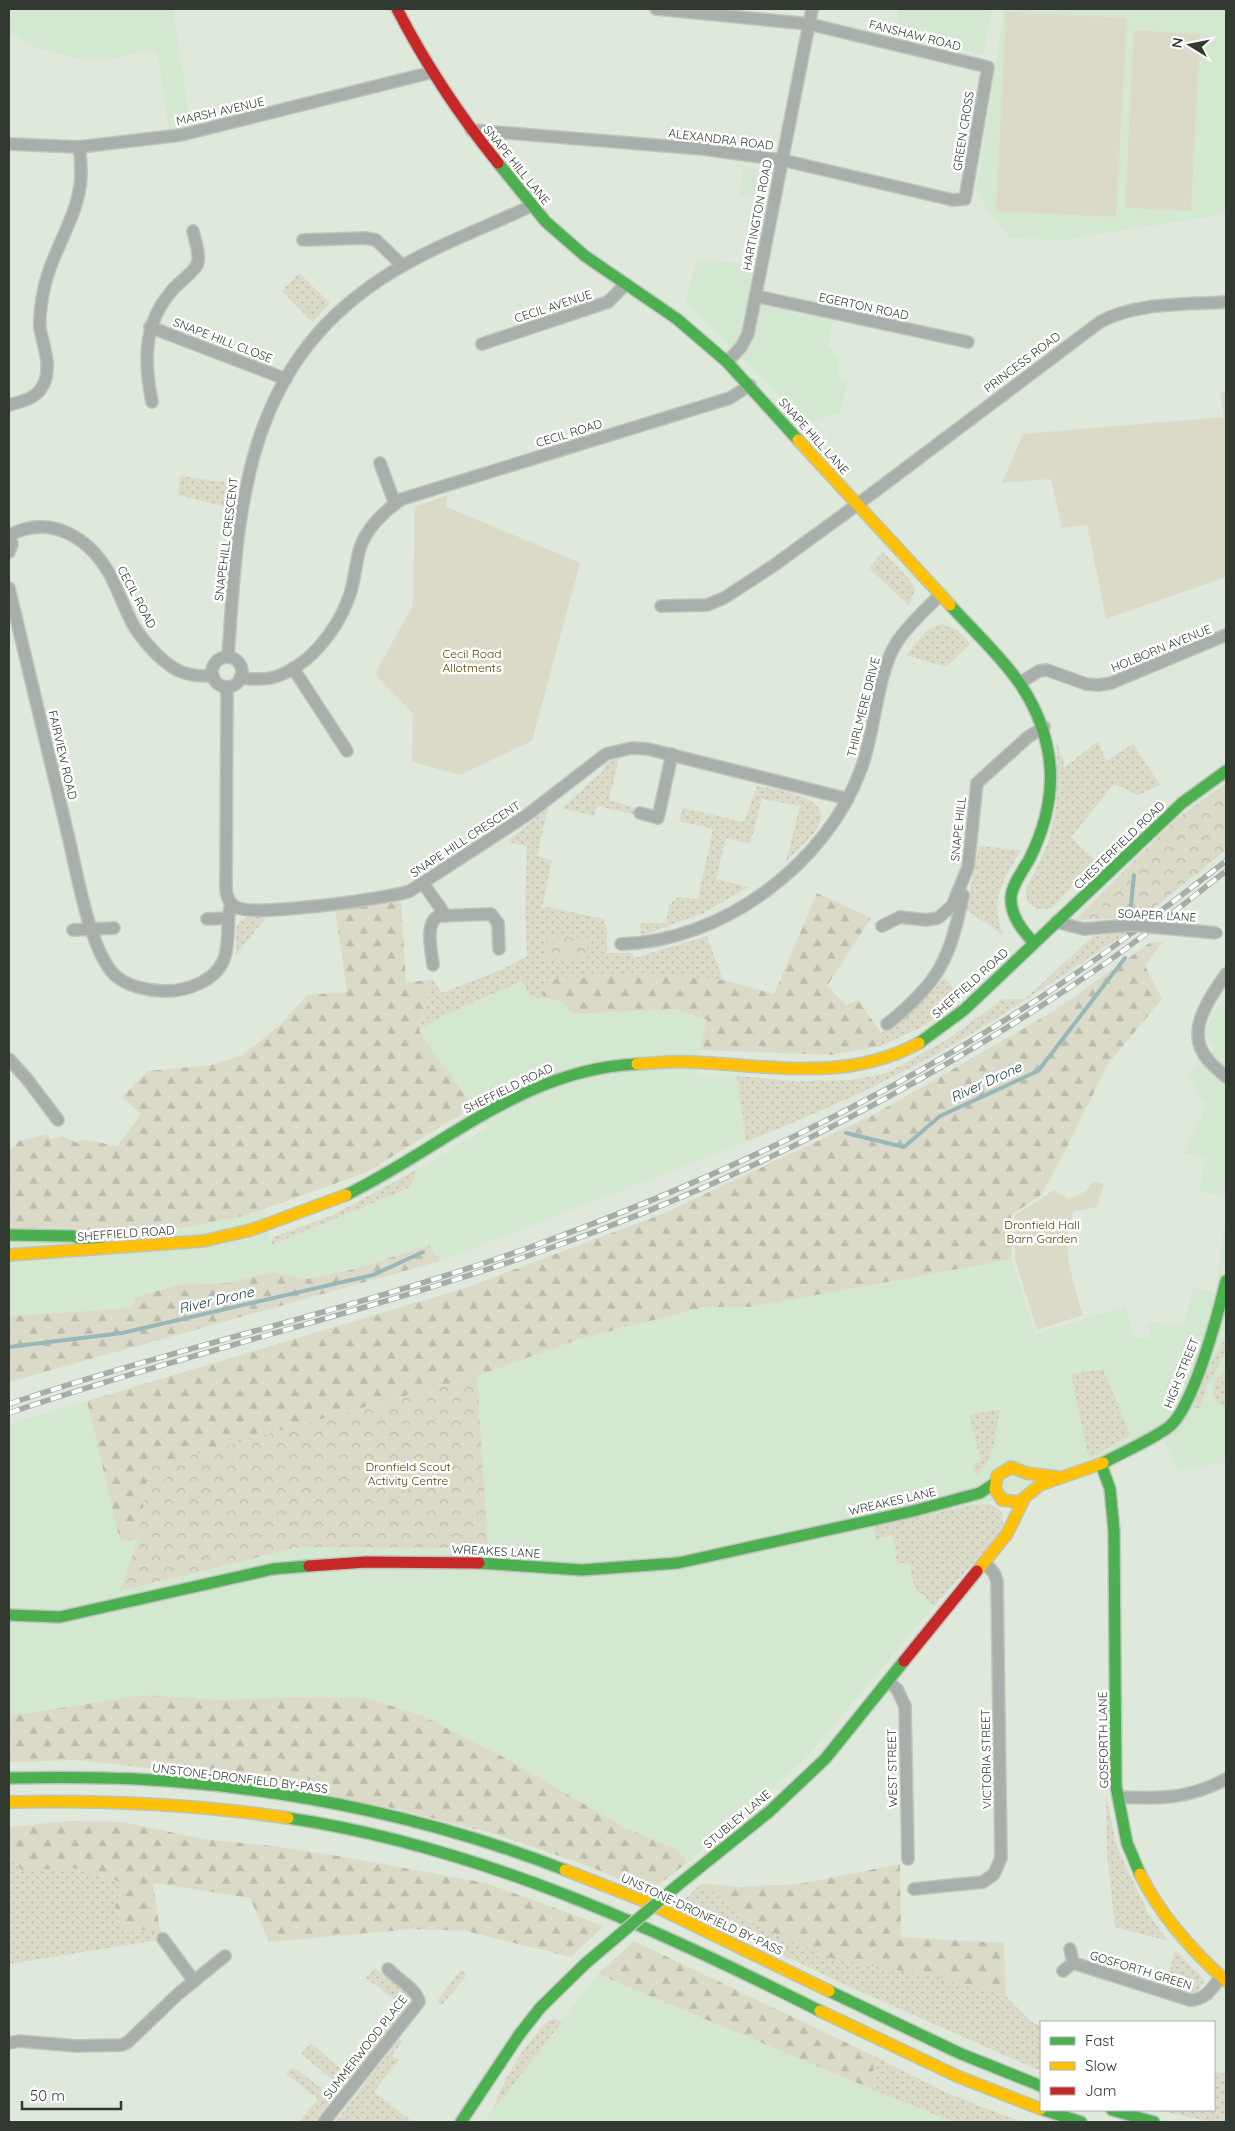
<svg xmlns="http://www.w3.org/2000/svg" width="1235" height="2131" font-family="Quicksand,sans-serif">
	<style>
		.built { fill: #d4e7d1 }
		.grass { fill: url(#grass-dots) }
		.forest { fill: url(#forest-firs) }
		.park { fill: url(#park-crowns) }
		.garden { fill: #dbdac9 }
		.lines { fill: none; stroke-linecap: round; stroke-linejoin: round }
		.stream { stroke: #96b9b7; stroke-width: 4 }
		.street-casing { stroke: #bcc5ba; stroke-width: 14 }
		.fast-casing { stroke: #bcc5ba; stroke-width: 14 }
		.slow-casing { stroke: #bcc5ba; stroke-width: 14 }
		.jam-casing { stroke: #bcc5ba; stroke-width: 14 }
		.street { stroke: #a8aea9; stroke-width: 11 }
		.fast { stroke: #4caf50; stroke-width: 11 }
		.slow { stroke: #ffc107; stroke-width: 11 }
		.jam { stroke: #c62828; stroke-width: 11 }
		.rail-casing { stroke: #a5ada6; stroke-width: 5.5 }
		.rail { stroke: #fff; stroke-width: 4; stroke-dasharray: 11; stroke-linecap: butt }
		.street-bridge-casing { stroke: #bcc5ba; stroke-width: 14; stroke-linecap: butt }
		.fast-bridge-casing { stroke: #bcc5ba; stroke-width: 14; stroke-linecap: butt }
		.street-bridge { stroke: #a8aea9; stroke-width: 11 }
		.fast-bridge { stroke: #4caf50; stroke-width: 11 }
		.labels { text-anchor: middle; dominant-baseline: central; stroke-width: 5; stroke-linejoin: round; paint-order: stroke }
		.street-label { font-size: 12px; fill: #313930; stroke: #fff }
		.park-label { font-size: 12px; fill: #573f00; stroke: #fff }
		.water-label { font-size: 14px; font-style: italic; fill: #174345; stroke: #fff }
	</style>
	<defs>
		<pattern id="grass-dots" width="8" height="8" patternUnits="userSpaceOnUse" patternTransform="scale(1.25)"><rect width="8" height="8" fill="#dbdac9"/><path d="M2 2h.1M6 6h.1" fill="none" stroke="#bcbcad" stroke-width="1.8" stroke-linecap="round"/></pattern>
		<pattern id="forest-firs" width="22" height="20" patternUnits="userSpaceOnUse" patternTransform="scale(1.25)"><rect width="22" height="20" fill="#dbdac9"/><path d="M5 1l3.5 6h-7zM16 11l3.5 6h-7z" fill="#bcbcad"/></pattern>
		<pattern id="park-crowns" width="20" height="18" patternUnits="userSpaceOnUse" patternTransform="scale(1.25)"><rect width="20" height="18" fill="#dbdac9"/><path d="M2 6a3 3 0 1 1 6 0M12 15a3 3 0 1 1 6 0" fill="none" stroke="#bcbcad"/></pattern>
	</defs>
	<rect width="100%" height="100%" fill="#dee9dc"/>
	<g class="built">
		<polygon points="9,9 173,9 191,126 169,131 158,55 151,50 114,59 82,60 34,47 9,32"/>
		<polygon points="899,9 992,9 983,55 895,34"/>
		<polygon points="1004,9 1226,9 1226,214 1062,240 1010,238 987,211 976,190"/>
		<polygon points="744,166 767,170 760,198 739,195"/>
		<polygon points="697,259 754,264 748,299 834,317 828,346 839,358 839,377 848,380 840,413 807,424 685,302"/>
		<polygon points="522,981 531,997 560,1001 574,1014 677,1009 707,1020 697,1075 737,1076 746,1142 440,1261 430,1245 355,1269 307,1279 271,1272 228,1283 176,1285 133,1308 9,1316 9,1229 61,1227 134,1237 244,1216 263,1210 271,1244 409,1188 418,1169 487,1128 419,1031 440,1017"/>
		<polygon points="1226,1004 1226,1196 1200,1192 1205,1159 1183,1153 1206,1106 1187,1074 1215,1049 1205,1036 1212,1013"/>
		<polygon points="1226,1212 1226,1462 1178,1471 1163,1438 893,1536 897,1564 909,1563 914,1586 934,1606 805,1759 688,1862 676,1849 625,1828 507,1759 366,1698 295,1697 222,1700 143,1695 9,1716 9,1424 87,1401 120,1541 138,1540 120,1591 300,1547 488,1548 477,1376 576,1340 705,1307 751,1307 1012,1259 1035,1334 1126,1306 1133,1338 1150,1339 1148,1322 1183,1325 1194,1288 1215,1293"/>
		<polygon points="598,1974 876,2091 955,2122 483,2122"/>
	</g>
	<g class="grass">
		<polygon points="299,273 330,303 312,322 282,291"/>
		<polygon points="180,476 230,483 227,507 178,495"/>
		<polygon points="883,552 910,580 915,589 909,606 869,568"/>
		<polygon points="942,624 959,631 970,644 946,667 906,655 928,629"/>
		<path d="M 1056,740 L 1065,767 L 1098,741 L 1106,761 L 1133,744 L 1160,785 L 1138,795 L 1114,784 L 1071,837 L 1096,861 L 1052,908 C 1037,911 1026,908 1026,891 C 1033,874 1043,858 1048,841 C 1059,806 1059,775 1056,740 Z"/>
		<polygon points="619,758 609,800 636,808 633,814 597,806 594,816 562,808 603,771 605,763"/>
		<path d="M 757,786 C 772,788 827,796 821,819 C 817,835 797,850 786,861 L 800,806 L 762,799 L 750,844 L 726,838 L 716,879 L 748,887 L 704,913 L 641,936 L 640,923 L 666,923 L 669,905 L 678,897 L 698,899 L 713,829 L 679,821 L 683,808 L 744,822 Z"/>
		<polygon points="548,808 537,856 552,860 542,908 549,907 603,919 607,929 607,953 632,953 634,958 707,936 723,980 638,973 545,980 542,998 531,997 522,981 440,1017 419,1031 432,979 442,993 503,969 527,956 525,909 527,846 507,842"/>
		<path d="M 979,846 L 1021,850 C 1003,881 989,898 1003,935 L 966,910 Z"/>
		<path d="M 268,915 L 236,955 C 236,922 232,917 268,915 Z"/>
		<path d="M 1128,932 C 1057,979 987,1028 912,1067 C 858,1096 802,1119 746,1142 L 737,1076 L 794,1081 L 852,1080 L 887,1073 L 948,1039 L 1003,999 L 1025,999 L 1093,936 Z"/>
		<polygon points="944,977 961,998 926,1025 881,1046 881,1033 930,994"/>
		<polygon points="418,1169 409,1188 271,1245 273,1237 331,1216"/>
		<polygon points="1226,1336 1226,1352 1206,1388 1200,1409 1194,1407 1207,1371"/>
		<polygon points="1103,1369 1130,1435 1089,1459 1071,1374"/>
		<path d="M 1226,1371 L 1226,1408 C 1207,1401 1210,1379 1226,1371 Z"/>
		<path d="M 1000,1410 C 996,1433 994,1460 976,1477 L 973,1464 L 981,1462 L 969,1414 Z"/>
		<polygon points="991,1504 1002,1512 1003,1524 999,1534 934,1606 914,1586 909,1563 897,1564 893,1536 876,1539 874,1526 974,1505"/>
		<polygon points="1106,1796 1117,1847 1148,1913 1168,1941 1115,1927 1107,1853"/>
		<polygon points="9,1846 21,1869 74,1868 124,1883 115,1906 121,1930 160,1930 162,1932 159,1940 9,1964"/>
		<polygon points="702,1883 750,1922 1006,1996 1030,2021 1041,2026 1041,2071 861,1992 678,1906"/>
		<polygon points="1175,1950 1203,1978 1204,1982 1197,1992 1186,1993 1166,1985"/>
		<polygon points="375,1968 412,1998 411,2003 346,2083 340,2086 301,2054 311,2043 345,2073 400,2004 366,1978"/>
		<polygon points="461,1970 467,1975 442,2005 437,2001"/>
		<path d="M 556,2019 L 562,2022 L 492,2112 C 504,2078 523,2045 549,2020 Z"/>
		<polygon points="399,2039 403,2041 392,2055 399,2060 374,2092 413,2122 338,2122 336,2121"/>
		<polygon points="872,2055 949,2094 1022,2122 955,2122 876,2091"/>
		<polygon points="295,2068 325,2091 329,2097 327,2106 314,2122 299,2122 318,2099 286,2074 290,2069"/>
		<polygon points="1214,2071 1226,2074 1226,2122 1210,2122 1157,2110 1214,2110"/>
	</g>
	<g class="forest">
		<polygon points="817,893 871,918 827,986 846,1005 858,1000 881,1033 881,1046 832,1055 700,1050 707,1020 677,1009 574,1014 560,1001 542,998 545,980 638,973 723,980 774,994"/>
		<polygon points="401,902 406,983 432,979 419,1031 473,1107 365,1173 244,1216 134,1237 61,1227 9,1229 9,1152 19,1141 47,1134 51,1139 63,1136 77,1143 82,1139 117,1146 141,1114 122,1097 148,1071 210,1065 243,1055 282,1023 307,995 347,992 335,909"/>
		<polygon points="1151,942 1163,942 1145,966 1162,999 1108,1064 1065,1151 1041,1195 1011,1215 1012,1259 751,1307 705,1307 576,1340 477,1376 149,1467 138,1540 120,1541 87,1401 465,1288 662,1214 873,1115 1054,1011"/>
		<polygon points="430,1245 440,1261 9,1382 9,1316 133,1308 134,1298 176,1285 228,1283 271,1272 307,1279 355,1269"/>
		<polygon points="143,1695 222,1700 295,1697 366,1698 421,1715 507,1759 625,1828 676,1849 688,1862 649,1892 591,1867 495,1834 397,1809 271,1784 174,1771 78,1760 9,1762 9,1716"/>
		<polygon points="69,1821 123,1822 203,1839 265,1845 339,1856 486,1883 604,1926 571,1957 466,1931 413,1929 269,1942 250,1898 153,1883 160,1930 121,1930 115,1906 124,1883 74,1868 21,1870 9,1846 9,1827"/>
		<polygon points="900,1864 901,1937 1004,1943 1006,1996 938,1977 833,1959 750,1922 702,1883 738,1887 798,1884"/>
		<polygon points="634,1941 872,2055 876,2091 598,1974"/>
	</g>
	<g class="park">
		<polygon points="1226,783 1226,850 1143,917 1075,920 1176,819"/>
		<polygon points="547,937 589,938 586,958 547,959"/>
		<polygon points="477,1376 488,1548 300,1547 120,1591 138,1540 149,1467"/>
	</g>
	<g class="garden">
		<polygon points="1006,12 1127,18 1116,217 996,211"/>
		<polygon points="1134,30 1200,34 1191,211 1125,208"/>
		<polygon points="1226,391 1226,577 1106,619 1087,525 1062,528 1051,479 1002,483 1023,434 1224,417 1220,392"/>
		<polygon points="448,495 445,506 580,563 532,741 460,775 412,762 413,714 375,674 413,605 415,507"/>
		<path d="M 1094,1181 L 1104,1184 L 1097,1207 L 1074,1211 C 1058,1242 1074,1284 1083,1315 L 1037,1330 L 1015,1260 L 1014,1216 L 1054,1190 L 1069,1199 L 1086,1191 Z"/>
	</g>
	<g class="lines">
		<g class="stream">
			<polyline points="1128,935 1134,875"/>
			<polyline points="846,1133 904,1147 940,1116 1038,1071 1125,958"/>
			<polyline points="9,1347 122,1333 373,1275 423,1252"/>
		</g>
		<g class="street-casing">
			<g id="street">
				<polyline points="471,130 703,149 782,160 953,200 965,199 988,67 809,24 656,9"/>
				<polyline points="9,144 79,147 181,135 433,72"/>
				<polyline points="303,240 365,238 376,240 403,266"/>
				<polyline points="756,296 968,342"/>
				<polyline points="150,327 286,379"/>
				<polyline points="482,344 608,302 626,284"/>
				<polyline points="727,362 741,347 748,334 812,9"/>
				<path d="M 152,402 C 144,363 143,325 170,293 C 177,283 191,275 197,265 C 201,256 195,241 193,231"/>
				<path d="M 9,405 C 24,401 39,398 45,381 C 51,364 43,345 40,328 C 39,317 41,305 43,294 C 49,256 75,223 80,186 C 82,173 81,160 79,147"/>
				<polyline points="380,463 395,504"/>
				<polyline points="9,534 12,544 9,552"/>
				<path d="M 10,535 C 50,514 88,537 109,573 C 119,591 125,611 135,628 C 146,644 162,662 179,671 C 190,676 201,676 213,676"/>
				<path d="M 9,588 C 28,670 48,752 68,835 C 77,873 88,941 111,971 C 123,986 145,990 163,991 C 185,992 218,981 225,956 C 230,939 226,921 231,904"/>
				<path d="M 661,606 L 707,605 L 724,598 L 773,566 L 858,504 L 1100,322 C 1137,302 1184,305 1226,302"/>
				<path d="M 228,657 C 238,510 243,372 378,281 C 425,249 480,230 531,206"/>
				<circle cx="227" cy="672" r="15"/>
				<polyline points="293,668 347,751"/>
				<path d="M 240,678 C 250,679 261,680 271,678 C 307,669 337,631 349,597 C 355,582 355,564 360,548 C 366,529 385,510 402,499 L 730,398 L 750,385"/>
				<polyline points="1021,682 1039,671 1047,670 1086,684 1098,685 1111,683 1226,635"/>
				<path d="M 227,687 L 226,890 C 227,898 230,905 238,908 C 259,916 386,899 410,891 L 527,815 L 606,754 L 632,748 L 648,749 L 848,799"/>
				<polyline points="640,813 658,818 672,754"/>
				<polyline points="423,883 446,916"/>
				<polyline points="207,919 228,918"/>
				<polyline points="1056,922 1084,929"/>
				<polyline points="882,926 900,917 926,920 938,918 952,906 968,867 977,783 1028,737 1044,727"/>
				<polyline points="73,930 114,928"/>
				<path d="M 621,944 C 721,942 827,864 861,769 C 875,733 877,672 897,642 C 908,625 925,610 940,595"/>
				<path d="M 433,965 C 432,952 424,925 438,916 L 491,914 L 498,923 L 499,949"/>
				<path d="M 1226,974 C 1209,999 1183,1033 1209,1061 C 1214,1067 1221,1072 1226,1077"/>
				<path d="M 887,1024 C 939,983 950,959 963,895"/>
				<polyline points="9,1059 27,1079 58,1120"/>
				<polyline points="889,1682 897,1689 905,1706 908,1859"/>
				<path d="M 1118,1797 C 1159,1799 1189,1799 1226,1779"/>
				<polyline points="914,1889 983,1882 994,1874 1001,1858 997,1581 994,1573 985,1563"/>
				<polyline points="163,1939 194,1981"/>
				<path d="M 1073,1963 L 1190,2000 C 1206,2000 1212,1988 1221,1977"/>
				<polyline points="1063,1971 1073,1963 1070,1949"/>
				<polyline points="9,2043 19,2041 77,2046 122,2045 128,2042 178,1994 225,1956"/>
				<path d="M 324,2122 L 419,2002 C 418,1990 396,1978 388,1969"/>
			</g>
		</g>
		<g class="fast-casing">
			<g id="fast">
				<polyline points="498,163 546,222 585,256 677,319 727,362 798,440"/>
				<path d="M 950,605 C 991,650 1034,684 1047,746 C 1056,786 1047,824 1029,860 C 1023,870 1012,885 1011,897 C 1010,915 1022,930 1034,943"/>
				<polyline points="919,1043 964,1010 1182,803 1226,771"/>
				<path d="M 346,1195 C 444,1147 523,1069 637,1064"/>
				<polyline points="9,1235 73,1236 101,1247"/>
				<path d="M 1103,1463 C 1121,1453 1154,1439 1170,1426 C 1194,1405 1218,1314 1226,1281"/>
				<polyline points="1101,1464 1110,1489 1114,1531 1116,1786 1127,1843 1140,1874"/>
				<polyline points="479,1563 582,1570 678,1563 913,1511 980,1493 995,1483"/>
				<polyline points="9,1615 60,1617 273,1569 309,1566"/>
				<path d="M 9,1778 C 62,1777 115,1777 168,1781 C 302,1791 440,1821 565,1870"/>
				<path d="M 288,1818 C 476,1846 651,1926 820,2011"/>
				<polyline points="678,1885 770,1811 825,1759 904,1661"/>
				<polyline points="829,1991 959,2053 1041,2086"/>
				<polyline points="1044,2110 1081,2122"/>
				<polyline points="1112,2110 1154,2122"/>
				<polyline points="461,2122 519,2035 540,2008 586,1963"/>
			</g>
		</g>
		<g class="slow-casing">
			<g id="slow">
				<polyline points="798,440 950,605"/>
				<path d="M 637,1064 C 655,1063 673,1061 690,1062 C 769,1065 846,1083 919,1043"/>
				<polyline points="9,1255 203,1241 251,1230 346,1195"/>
				<polyline points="1058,1477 1026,1473 1011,1467 997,1476 995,1489 1002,1500 1019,1502 1040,1485 1103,1463"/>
				<polyline points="977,1571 1007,1534 1024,1499"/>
				<path d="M 9,1802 C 103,1800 195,1804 288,1818"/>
				<polyline points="565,1870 644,1901 829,1991"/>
				<path d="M 1140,1874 C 1161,1916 1191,1950 1226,1981"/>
				<polyline points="820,2011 959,2077 1041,2109"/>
			</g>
		</g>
		<g class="jam-casing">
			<g id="jam">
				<path d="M 397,9 C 425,63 459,115 498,163"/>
				<polyline points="309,1566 366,1562 479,1563"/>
				<polyline points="904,1661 977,1571"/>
			</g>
		</g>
		<use href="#street" class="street"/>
		<use href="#fast" class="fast"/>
		<use href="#slow" class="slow"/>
		<use href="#jam" class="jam"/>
		<g class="rail-casing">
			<g id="rail">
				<path d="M 9,1404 C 184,1345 366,1307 539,1244 C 714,1180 885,1099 1041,997 C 1105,955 1165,908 1226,861"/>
				<path d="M 9,1413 C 184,1354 364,1313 539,1252 C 738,1183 929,1084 1103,965 C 1145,936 1185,903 1226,871"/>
			</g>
		</g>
		<use href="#rail" class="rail"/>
		<g class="street-bridge-casing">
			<polyline id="street-bridge" points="1084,929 1131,925 1217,933"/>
		</g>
		<g class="fast-bridge-casing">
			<polyline id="fast-bridge" points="586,1963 678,1885"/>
		</g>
		<use href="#street-bridge" class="street-bridge"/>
		<use href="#fast-bridge" class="fast-bridge"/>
	</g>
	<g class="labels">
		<g class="street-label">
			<text transform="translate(915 35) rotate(14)">FANSHAW ROAD</text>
			<text transform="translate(220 111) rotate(-13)">MARSH AVENUE</text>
			<text transform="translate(963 131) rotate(-81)">GREEN CROSS</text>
			<text transform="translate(721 139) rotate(7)">ALEXANDRA ROAD</text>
			<text transform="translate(517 165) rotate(51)">SNAPE HILL LANE</text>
			<text transform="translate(757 215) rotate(-79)">HARTINGTON ROAD</text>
			<text transform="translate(553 306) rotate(-18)">CECIL AVENUE</text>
			<text transform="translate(864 306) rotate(12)">EGERTON ROAD</text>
			<text transform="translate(223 340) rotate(21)">SNAPE HILL CLOSE</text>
			<text transform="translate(1022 362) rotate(-37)">PRINCESS ROAD</text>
			<text transform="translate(569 433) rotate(-17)">CECIL ROAD</text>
			<text transform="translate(814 436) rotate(48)">SNAPE HILL LANE</text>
			<text transform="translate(226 539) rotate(-83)">SNAPEHILL CRESCENT</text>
			<text transform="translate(137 597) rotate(62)">CECIL ROAD</text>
			<text transform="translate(1161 648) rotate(-22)">HOLBORN AVENUE</text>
			<text transform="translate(863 707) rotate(-76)">THIRLMERE DRIVE</text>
			<text transform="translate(63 755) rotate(77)">FAIRVIEW ROAD</text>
			<text transform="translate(958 829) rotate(-84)">SNAPE HILL</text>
			<text transform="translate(465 839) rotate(-33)">SNAPE HILL CRESCENT</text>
			<text transform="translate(1119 845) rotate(-44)">CHESTERFIELD ROAD</text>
			<text transform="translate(1157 915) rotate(3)">SOAPER LANE</text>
			<text transform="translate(970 983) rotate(-42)">SHEFFIELD ROAD</text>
			<text transform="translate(508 1088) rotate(-26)">SHEFFIELD ROAD</text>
			<text transform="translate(126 1233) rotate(-4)">SHEFFIELD ROAD</text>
			<text transform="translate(1181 1373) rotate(-68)">HIGH STREET</text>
			<text transform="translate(892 1501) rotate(-13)">WREAKES LANE</text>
			<text transform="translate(496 1551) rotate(3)">WREAKES LANE</text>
			<text transform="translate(1103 1740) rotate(-91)">GOSFORTH LANE</text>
			<text transform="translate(986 1759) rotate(-91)">VICTORIA STREET</text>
			<text transform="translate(892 1768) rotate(-91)">WEST STREET</text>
			<text transform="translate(240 1778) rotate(7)">UNSTONE-DRONFIELD BY-PASS</text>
			<text transform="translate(737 1819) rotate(-40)">STUBLEY LANE</text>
			<text transform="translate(702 1914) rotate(25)">UNSTONE-DRONFIELD BY-PASS</text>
			<text transform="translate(1141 1970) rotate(17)">GOSFORTH GREEN</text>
			<text transform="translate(365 2047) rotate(-52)">SUMMERWOOD PLACE</text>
		</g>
		<g class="park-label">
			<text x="472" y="653">Cecil Road<tspan x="472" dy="14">Allotments</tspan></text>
			<text x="1042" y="1224">Dronfield Hall<tspan x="1042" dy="14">Barn Garden</tspan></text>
			<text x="408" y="1466">Dronfield Scout<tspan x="408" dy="14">Activity Centre</tspan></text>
		</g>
		<g class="water-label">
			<text transform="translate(986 1082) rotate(-25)">River Drone</text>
			<text transform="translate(216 1300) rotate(-13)">River Drone</text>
		</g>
	</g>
	<rect width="1235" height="2131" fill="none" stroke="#313930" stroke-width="20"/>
	<rect x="1040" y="2021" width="175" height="90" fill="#ffffff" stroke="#adb0ac"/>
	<rect x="1050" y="2037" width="25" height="8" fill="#4caf50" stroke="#adb0ac"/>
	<text x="1085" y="2046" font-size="15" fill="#313930">Fast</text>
	<rect x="1050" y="2062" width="25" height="8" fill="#ffc107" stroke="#adb0ac"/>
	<text x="1085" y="2071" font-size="15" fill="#313930">Slow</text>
	<rect x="1050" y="2087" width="25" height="8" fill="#c62828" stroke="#adb0ac"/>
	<text x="1085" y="2096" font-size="15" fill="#313930">Jam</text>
	<g transform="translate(1190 45) rotate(280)" stroke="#ffffff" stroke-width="4" paint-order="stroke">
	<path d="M0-4L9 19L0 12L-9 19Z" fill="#313930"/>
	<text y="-8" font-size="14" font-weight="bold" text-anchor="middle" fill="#313930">N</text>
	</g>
	<path d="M22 2101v8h99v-8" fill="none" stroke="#313930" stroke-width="2.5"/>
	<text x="30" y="2101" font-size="15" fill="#313930" stroke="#ffffff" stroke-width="4" paint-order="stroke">50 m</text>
</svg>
